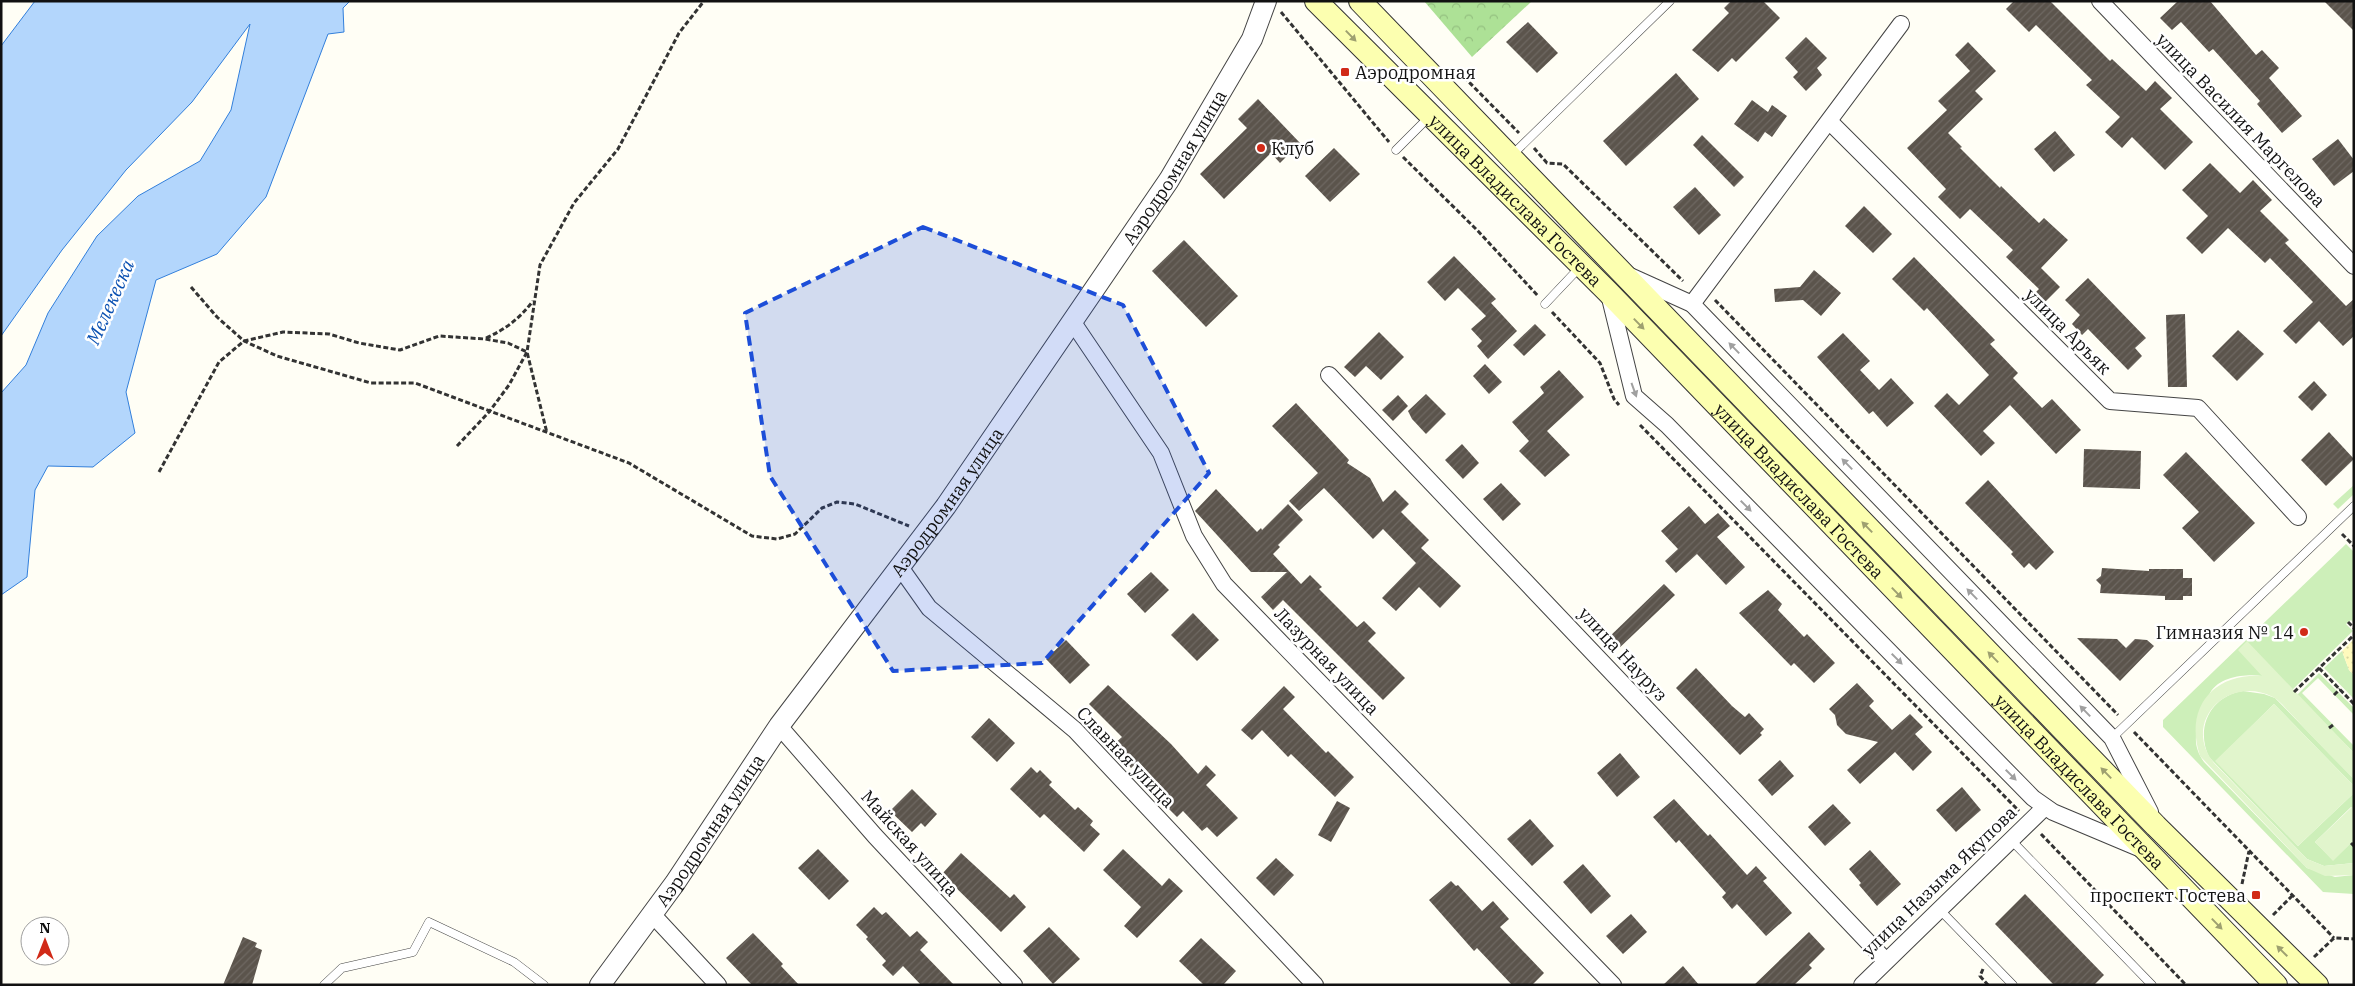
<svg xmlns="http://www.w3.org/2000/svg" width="2355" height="986" font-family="'IBM Plex Serif',serif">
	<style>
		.grass { fill: #cdefb9 }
		.forest { fill: url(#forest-crowns) }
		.sand { fill: url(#sand-dots) }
		.pitch { fill: #e1f5cc }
		.water { fill: #b3d6fc; stroke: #327fdb }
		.building { fill: url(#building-hatch) }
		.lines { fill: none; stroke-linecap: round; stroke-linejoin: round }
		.service-casing { stroke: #444; stroke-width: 9 }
		.minor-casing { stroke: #444; stroke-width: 18 }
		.tertiary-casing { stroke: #444; stroke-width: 22 }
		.secondary-casing { stroke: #333; stroke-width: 24 }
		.path { stroke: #333; stroke-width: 3; stroke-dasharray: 5 2.5; stroke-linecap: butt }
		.service { stroke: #fff; stroke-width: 8 }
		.minor { stroke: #fff; stroke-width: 16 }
		.tertiary { stroke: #fff; stroke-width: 20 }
		.secondary { stroke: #fcffb0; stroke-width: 22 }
		.oneway { fill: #9ea070 }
		.oneway2 { fill: #a0a0a0 }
		.marked { fill: #1d4ed8; fill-opacity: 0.2; stroke: #1d4ed8; stroke-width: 4; stroke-dasharray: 10 6; stroke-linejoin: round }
		.poi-dot { fill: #d12a18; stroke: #fff; stroke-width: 2 }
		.labels { text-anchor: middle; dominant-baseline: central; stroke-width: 5; stroke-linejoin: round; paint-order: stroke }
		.poi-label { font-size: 18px; fill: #111; stroke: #fff; text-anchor: start }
		.street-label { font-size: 18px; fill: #111; stroke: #fff }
		.water-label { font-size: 19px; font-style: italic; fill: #0b51b2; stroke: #fff }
	</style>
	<defs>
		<pattern id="forest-crowns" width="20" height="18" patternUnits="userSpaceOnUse" patternTransform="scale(1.25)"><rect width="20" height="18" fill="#ade196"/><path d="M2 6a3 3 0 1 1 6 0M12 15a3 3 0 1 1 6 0" fill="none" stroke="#94c080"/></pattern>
		<pattern id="sand-dots" width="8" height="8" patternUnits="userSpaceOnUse" patternTransform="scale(1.25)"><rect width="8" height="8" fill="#fffabd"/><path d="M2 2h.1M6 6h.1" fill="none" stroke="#dad5a1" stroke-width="1.8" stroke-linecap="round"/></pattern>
		<pattern id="building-hatch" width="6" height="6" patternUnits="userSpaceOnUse" patternTransform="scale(1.25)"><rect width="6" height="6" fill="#5b544c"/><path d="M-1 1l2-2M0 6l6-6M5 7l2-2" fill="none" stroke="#6e6862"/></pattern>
	</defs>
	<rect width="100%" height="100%" fill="#fffef5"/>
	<g class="grass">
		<polygon points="2354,485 2354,494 2338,509 2333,504"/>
		<path d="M 2346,544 L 2354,552 L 2354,623 L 2351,620 L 2346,624 L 2353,631 L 2292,690 L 2247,642 L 2263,676 C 2246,674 2220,676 2210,693 C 2207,700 2204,708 2202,715 C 2195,733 2192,745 2204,762 L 2307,868 L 2335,877 L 2354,875 L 2354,894 L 2323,892 L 2163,727 L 2163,720 Z"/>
		<polygon points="2342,651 2349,670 2354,675 2354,699 2324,668"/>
		<polygon points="2319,673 2354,708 2354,715 2318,678 2302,693 2354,746 2354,753 2297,695"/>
		<path d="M 2243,691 L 2264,694 L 2275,698 L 2354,779 L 2354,786 L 2274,704 L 2216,761 L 2298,846 L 2354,793 L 2354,809 L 2351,807 L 2315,842 L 2333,860 L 2354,840 L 2354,863 L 2324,866 L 2307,859 L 2209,757 C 2195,727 2211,696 2243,691 Z"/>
	</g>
	<polygon class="forest" points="1424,1 1532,1 1472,57"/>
	<polygon class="sand" points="2354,639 2354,675 2349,670 2342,651"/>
	<g class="pitch">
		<path d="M 2247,641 L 2354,753 L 2354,779 C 2334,759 2314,739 2295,718 C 2288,712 2281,701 2273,697 C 2228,674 2181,722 2214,763 L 2307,859 L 2324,866 L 2354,863 L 2354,875 L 2325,876 L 2307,868 L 2200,756 C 2184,708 2213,673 2262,676 L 2238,650 Z"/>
		<polygon points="2274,704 2354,786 2354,793 2298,846 2215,761"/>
		<polygon points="2352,807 2354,809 2354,840 2333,861 2315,842"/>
	</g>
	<polygon class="water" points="35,1 350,1 343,8 344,32 328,34 266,197 217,254 156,280 126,392 135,433 93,467 48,466 35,490 27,577 1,595 1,393 26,365 48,313 97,236 138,196 200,161 231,110 250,24 192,102 126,170 62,250 1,336 1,46"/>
	<g class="building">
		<polygon points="1731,1 1763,1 1780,18 1736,62 1732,58 1718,72 1692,50 1729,13 1724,8"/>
		<polygon points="2014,1 2050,1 2110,61 2112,59 2146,91 2155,81 2172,98 2160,109 2193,142 2165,170 2132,137 2122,148 2105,132 2120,117 2086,85 2092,80 2036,25 2029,32 2006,9"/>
		<polygon points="2178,1 2210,1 2256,55 2262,50 2279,68 2269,78 2302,116 2282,133 2257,104 2260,101 2213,49 2209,52 2181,22 2172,30 2160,18"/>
		<polygon points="2324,1 2354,1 2354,31"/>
		<polygon points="1528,22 1558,53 1537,73 1506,42"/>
		<polygon points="1806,37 1827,58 1817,68 1822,75 1806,91 1793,77 1798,72 1785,58"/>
		<polygon points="1968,42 1996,71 1975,91 1983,99 1948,133 1962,147 1960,148 2000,188 2001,186 2039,223 2044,218 2068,240 2041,268 2060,287 2045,302 2035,293 2039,289 2006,257 2013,250 1970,209 1960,219 1938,197 1946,189 1907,148 1947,110 1938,101 1970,71 1955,55"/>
		<polygon points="1676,73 1699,99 1626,166 1603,141"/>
		<polygon points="1258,99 1300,143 1280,163 1271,153 1224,199 1200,174 1247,128 1238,119"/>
		<polygon points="1752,100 1768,112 1772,105 1787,116 1772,137 1765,132 1758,142 1734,124"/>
		<polygon points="2055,131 2075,155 2054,172 2034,149"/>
		<polygon points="1702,135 1744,177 1734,187 1693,145"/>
		<polygon points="2338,139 2354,160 2354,171 2334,186 2312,159"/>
		<polygon points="1334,148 1360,174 1330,202 1305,176"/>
		<polygon points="2210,163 2240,193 2253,180 2272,200 2260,211 2289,240 2285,243 2346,306 2354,299 2354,336 2343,346 2319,321 2296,344 2283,331 2313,302 2270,258 2265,263 2228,228 2202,254 2186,238 2208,216 2182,190"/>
		<polygon points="1695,187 1721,215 1699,235 1673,207"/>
		<polygon points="1864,206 1892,234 1873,253 1845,226"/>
		<polygon points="1184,240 1238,296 1206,327 1152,271"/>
		<polygon points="1454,256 1496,299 1491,303 1517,331 1488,359 1477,346 1482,341 1471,329 1486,316 1458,288 1445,301 1427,282"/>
		<polygon points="1914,257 1995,340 1990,344 2018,373 2013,378 2042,408 2052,399 2081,430 2056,454 2010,405 1983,431 1995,443 1981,456 1934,406 1947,393 1959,405 1989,375 1927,308 1924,311 1892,279"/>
		<polygon points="1814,270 1841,293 1821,316 1803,300 1775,302 1774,289 1800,287"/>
		<polygon points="2088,278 2146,338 2135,348 2142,356 2128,370 2088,329 2082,335 2072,324 2080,315 2065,300"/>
		<polygon points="2185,314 2187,387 2168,387 2166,315"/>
		<polygon points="1535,324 1546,335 1524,356 1513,345"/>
		<polygon points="2238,330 2264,354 2237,381 2212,356"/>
		<polygon points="1379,332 1404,357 1381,380 1366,366 1355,377 1344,367"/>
		<polygon points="1843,333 1870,361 1860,370 1879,390 1891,378 1914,403 1887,427 1873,411 1869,414 1817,357"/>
		<polygon points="1485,364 1502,382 1489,394 1473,376"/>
		<polygon points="1559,370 1584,397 1547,431 1570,455 1545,477 1519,451 1529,441 1512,422 1544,393 1540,387"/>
		<polygon points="2314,381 2327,395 2312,411 2298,397"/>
		<polygon points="1426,394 1446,414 1426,434 1412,419 1408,411"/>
		<polygon points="1398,395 1408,406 1393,421 1382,410"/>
		<polygon points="1296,403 1349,460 1347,463 1370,478 1383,502 1395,490 1409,504 1401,512 1429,540 1421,548 1461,586 1440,608 1419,587 1396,611 1382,598 1416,563 1383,529 1373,539 1324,488 1299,511 1289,501 1318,473 1272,426"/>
		<polygon points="2329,432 2354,459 2326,486 2301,460"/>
		<polygon points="1462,444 1479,463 1463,479 1445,460"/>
		<polygon points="2084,449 2141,451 2140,489 2083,487"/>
		<polygon points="2186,452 2255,523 2214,562 2182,528 2199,512 2163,475"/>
		<polygon points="1988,480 2054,552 2036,570 2029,563 2024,568 2011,554 2013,552 1965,503"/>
		<polygon points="1501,483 1521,504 1503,521 1483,499"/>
		<polygon points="1216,489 1257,532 1261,528 1262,530 1288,504 1303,520 1278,545 1280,547 1273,554 1301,584 1310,575 1322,587 1319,589 1357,627 1364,621 1376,633 1368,641 1405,678 1383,700 1283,600 1273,610 1261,597 1287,572 1251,572 1195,511"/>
		<polygon points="1689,506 1705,524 1718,513 1730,526 1717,537 1745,567 1726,585 1697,554 1676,573 1665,561 1678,549 1661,531"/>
		<polygon points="2102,568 2149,571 2149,569 2183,569 2183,578 2192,578 2192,596 2183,596 2183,600 2165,600 2165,596 2100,593 2101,585 2096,580 2101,576"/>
		<polygon points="1151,572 1169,590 1145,613 1127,594"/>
		<polygon points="1664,584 1675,595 1615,652 1605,641"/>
		<polygon points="1768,590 1782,604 1778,610 1804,637 1807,634 1835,663 1814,683 1794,663 1791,666 1739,613"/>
		<polygon points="1193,613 1219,640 1197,661 1171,635"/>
		<polygon points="2077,638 2117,639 2126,648 2135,639 2147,640 2154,646 2120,681"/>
		<polygon points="1066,640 1090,665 1070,684 1046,659"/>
		<polygon points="1696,668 1732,706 1745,717 1749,713 1764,729 1760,733 1762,735 1740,755 1676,688"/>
		<polygon points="1857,683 1874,701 1869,706 1892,730 1910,714 1923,727 1915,734 1932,752 1913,771 1895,752 1860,784 1847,770 1878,742 1846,734 1837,725 1835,715 1829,709"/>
		<polygon points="1108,685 1171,744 1198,774 1206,765 1216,775 1206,785 1238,818 1217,837 1207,827 1202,831 1183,811 1177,817 1167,807 1173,800 1138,761 1131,768 1111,747 1122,737 1089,704"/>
		<polygon points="1284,686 1295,697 1283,709 1326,753 1328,751 1354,777 1335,797 1291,754 1288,757 1262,730 1252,740 1241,730"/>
		<polygon points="989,718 1015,743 997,762 971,737"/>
		<polygon points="1620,753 1640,777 1617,797 1597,773"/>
		<polygon points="1780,760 1794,776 1772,796 1758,780"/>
		<polygon points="1031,767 1037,773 1040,770 1052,782 1049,785 1075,810 1078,807 1093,821 1090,825 1100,834 1084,852 1044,814 1040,818 1010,789"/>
		<polygon points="1962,787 1981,810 1956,832 1936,810"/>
		<polygon points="912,789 937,814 925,827 921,823 912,832 890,811"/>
		<polygon points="1674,799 1708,836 1710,834 1747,875 1756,866 1767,878 1763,881 1792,913 1766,936 1737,904 1732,909 1722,897 1726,893 1679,840 1676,843 1653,817"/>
		<polygon points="1337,801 1350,808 1331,842 1318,835"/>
		<polygon points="1833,804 1851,823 1825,846 1808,827"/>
		<polygon points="1530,819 1554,846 1532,866 1507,839"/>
		<polygon points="818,849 849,881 829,900 798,868"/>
		<polygon points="1123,849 1162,886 1169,878 1183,891 1137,938 1124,926 1141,907 1103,870"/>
		<polygon points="1870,850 1901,884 1877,906 1859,885 1861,883 1849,869"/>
		<polygon points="961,853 1010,898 1014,894 1026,907 1001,932 942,874"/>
		<polygon points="1276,858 1294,875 1274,896 1256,878"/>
		<polygon points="1583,864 1611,896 1591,914 1563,882"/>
		<polygon points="1451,881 1456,886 1458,885 1482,911 1493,901 1509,919 1500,927 1544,973 1532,985 1512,985 1477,948 1474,951 1429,900"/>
		<polygon points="2025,894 2104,975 2094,985 2054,985 1995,924"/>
		<polygon points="874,907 882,915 886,912 910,937 917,931 928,942 920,950 954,985 921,985 903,966 893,976 882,965 886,961 866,939 868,937 856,925"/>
		<polygon points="1631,914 1647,932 1623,954 1606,936"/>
		<polygon points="1049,927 1080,959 1053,984 1023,951"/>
		<polygon points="1809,932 1825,949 1809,965 1812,968 1794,985 1754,985"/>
		<polygon points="753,933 783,964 781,966 799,985 752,985 726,958"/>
		<polygon points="243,937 257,943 255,947 262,950 252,985 223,985"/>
		<polygon points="1201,938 1236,971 1223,985 1204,985 1179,961"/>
		<polygon points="1683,966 1699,985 1663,985"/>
	</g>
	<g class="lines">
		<g class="service-casing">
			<g id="service">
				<polyline points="1396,150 1430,116"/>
				<polyline points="1512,155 1670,1"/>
				<polyline points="1545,304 1580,267"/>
				<polyline points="2112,738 2354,506"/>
				<polyline points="2011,840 2152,985"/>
				<polyline points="1939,909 2013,985"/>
				<polyline points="324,985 342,968 413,952 429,922 514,962 544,985"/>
			</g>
		</g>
		<g class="minor-casing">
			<g id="minor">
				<polyline points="2100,1 2354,266"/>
				<polyline points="1830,122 2110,401 2198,408 2298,517"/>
				<polyline points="1630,276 1692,304 2112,738 2150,812"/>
				<polyline points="1609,294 1634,396 1667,425 2033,798 2053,812 2141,849"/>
				<polyline points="1692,304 1901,24"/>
				<polyline points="1072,321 1161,453 1194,536 1224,584 1613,985"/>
				<polyline points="1329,375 1886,961"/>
				<polyline points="900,567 929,608 1075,730 1315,985"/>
				<polyline points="779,726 875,836 1014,985"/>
				<polyline points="652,914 718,985"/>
				<polyline points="1862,985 2045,807"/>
			</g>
		</g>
		<g class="tertiary-casing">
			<g id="tertiary">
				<path id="s1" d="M 600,985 L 675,883 L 779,726 L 946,506 L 1169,180 L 1252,39 L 1266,1"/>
			</g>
		</g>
		<g class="secondary-casing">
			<g id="secondary">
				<path id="s2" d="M 1316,1 L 1608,292 L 2276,985"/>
				<polyline points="1360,1 2156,826 2317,985"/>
			</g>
		</g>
		<g class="path">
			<polyline points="1281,12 1389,142"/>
			<polyline points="1464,77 1519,133"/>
			<polyline points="1534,148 1547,163 1563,164 1683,281"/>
			<polyline points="1403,157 1478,231 1538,296"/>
			<polyline points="191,287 217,317 244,341 277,356 371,383 415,383 629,463 752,536 777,539 795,534 822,508 837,502 855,504 909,526"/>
			<polyline points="1715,300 2118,715"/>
			<polyline points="1552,312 1600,363 1614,399 1619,405"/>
			<path d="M 486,338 C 506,329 519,319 533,301"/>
			<polyline points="1640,425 2019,811"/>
			<polyline points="457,446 489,412 509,385 527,352 540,265 574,203 618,149 679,33 704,1"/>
			<polyline points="159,472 219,362 244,341 283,332 329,334 359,343 400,350 439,336 485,339 508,343 527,352 547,433"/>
			<polyline points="2342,534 2354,546"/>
			<polyline points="2348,622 2354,628"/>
			<polyline points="2319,668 2354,704"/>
			<polyline points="2294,692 2354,635"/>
			<polyline points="2334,695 2340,689"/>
			<polyline points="2329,728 2333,725"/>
			<polyline points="2134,732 2334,938"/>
			<polyline points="2041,834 2186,985"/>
			<polyline points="2351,843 2354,846"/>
			<polyline points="2242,884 2249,851"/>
			<polyline points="2273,915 2293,895"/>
			<polyline points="2314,957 2334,938 2354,939"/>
			<polyline points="1983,969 1980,976 1988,985"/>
		</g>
		<use href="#service" class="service"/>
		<use href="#minor" class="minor"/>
		<use href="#tertiary" class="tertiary"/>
		<use href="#secondary" class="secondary"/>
	</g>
	<defs><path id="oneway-solid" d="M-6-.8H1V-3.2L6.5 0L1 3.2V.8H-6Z" transform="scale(1.25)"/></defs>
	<g class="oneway">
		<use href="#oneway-solid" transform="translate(1351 36) rotate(46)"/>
		<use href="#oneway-solid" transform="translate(1639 324) rotate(46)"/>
		<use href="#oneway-solid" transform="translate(1867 527) rotate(-134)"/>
		<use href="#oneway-solid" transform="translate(1897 593) rotate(46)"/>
		<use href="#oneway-solid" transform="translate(1993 657) rotate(-134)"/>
		<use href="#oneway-solid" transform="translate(2106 773) rotate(-134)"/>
		<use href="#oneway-solid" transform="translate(2217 924) rotate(46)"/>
		<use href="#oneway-solid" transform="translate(2282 951) rotate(-135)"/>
	</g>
	<g class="oneway2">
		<use href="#oneway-solid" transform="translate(1734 348) rotate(-134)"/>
		<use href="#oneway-solid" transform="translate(1634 390) rotate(70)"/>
		<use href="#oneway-solid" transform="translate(1847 464) rotate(-134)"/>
		<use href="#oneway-solid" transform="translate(1746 506) rotate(45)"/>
		<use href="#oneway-solid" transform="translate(1972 594) rotate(-134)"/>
		<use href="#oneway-solid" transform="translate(1897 659) rotate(45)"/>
		<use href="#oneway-solid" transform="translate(2085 711) rotate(-134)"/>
		<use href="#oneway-solid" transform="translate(2011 775) rotate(45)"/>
	</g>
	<path class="marked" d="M 923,227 L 1123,305 L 1209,473 L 1042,663 L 893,671 L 770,476 L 745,313 Z"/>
	<g class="poi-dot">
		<rect x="1340" y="67" width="10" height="10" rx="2.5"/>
		<circle cx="1261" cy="148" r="5"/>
		<circle cx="2304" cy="632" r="5"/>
		<rect x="2251" y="890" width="10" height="10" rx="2.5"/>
	</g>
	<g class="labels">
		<g class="poi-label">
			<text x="1355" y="72">Аэродромная</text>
			<text x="1271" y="148">Клуб</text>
			<text x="2294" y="632" text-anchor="end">Гимназия № 14</text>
			<text x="2246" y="895" text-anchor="end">проспект Гостева</text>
		</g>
		<g class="street-label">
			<text transform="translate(2241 120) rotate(46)">улица Василия Маргелова</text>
			<text stroke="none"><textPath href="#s1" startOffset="1000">Аэродромная улица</textPath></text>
			<text stroke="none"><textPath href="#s2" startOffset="282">улица Владислава Гостева</textPath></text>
			<text transform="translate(2068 331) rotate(45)">улица Аръяк</text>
			<text stroke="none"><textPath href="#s2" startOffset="688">улица Владислава Гостева</textPath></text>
			<text stroke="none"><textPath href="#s1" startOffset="595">Аэродромная улица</textPath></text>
			<text transform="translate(1623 654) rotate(47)">улица Науруз</text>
			<text transform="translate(1327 661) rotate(46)">Лазурная улица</text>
			<text transform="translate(1126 757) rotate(46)">Славная улица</text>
			<text stroke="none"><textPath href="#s2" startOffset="1092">улица Владислава Гостева</textPath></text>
			<text stroke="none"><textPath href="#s1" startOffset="190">Аэродромная улица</textPath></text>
			<text transform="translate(910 843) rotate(48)">Майская улица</text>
			<text transform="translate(1939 881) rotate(-44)">улица Назыма Якупова</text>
		</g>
		<g class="water-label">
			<text transform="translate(110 302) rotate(-66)">Мелекеска</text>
		</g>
	</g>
	<rect width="2355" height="986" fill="none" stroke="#111111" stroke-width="5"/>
	<g transform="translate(45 941)"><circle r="24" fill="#ffffff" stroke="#a0a0a0"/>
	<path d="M0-4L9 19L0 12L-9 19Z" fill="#d12a18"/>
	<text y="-8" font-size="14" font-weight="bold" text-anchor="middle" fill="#111111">N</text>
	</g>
</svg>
